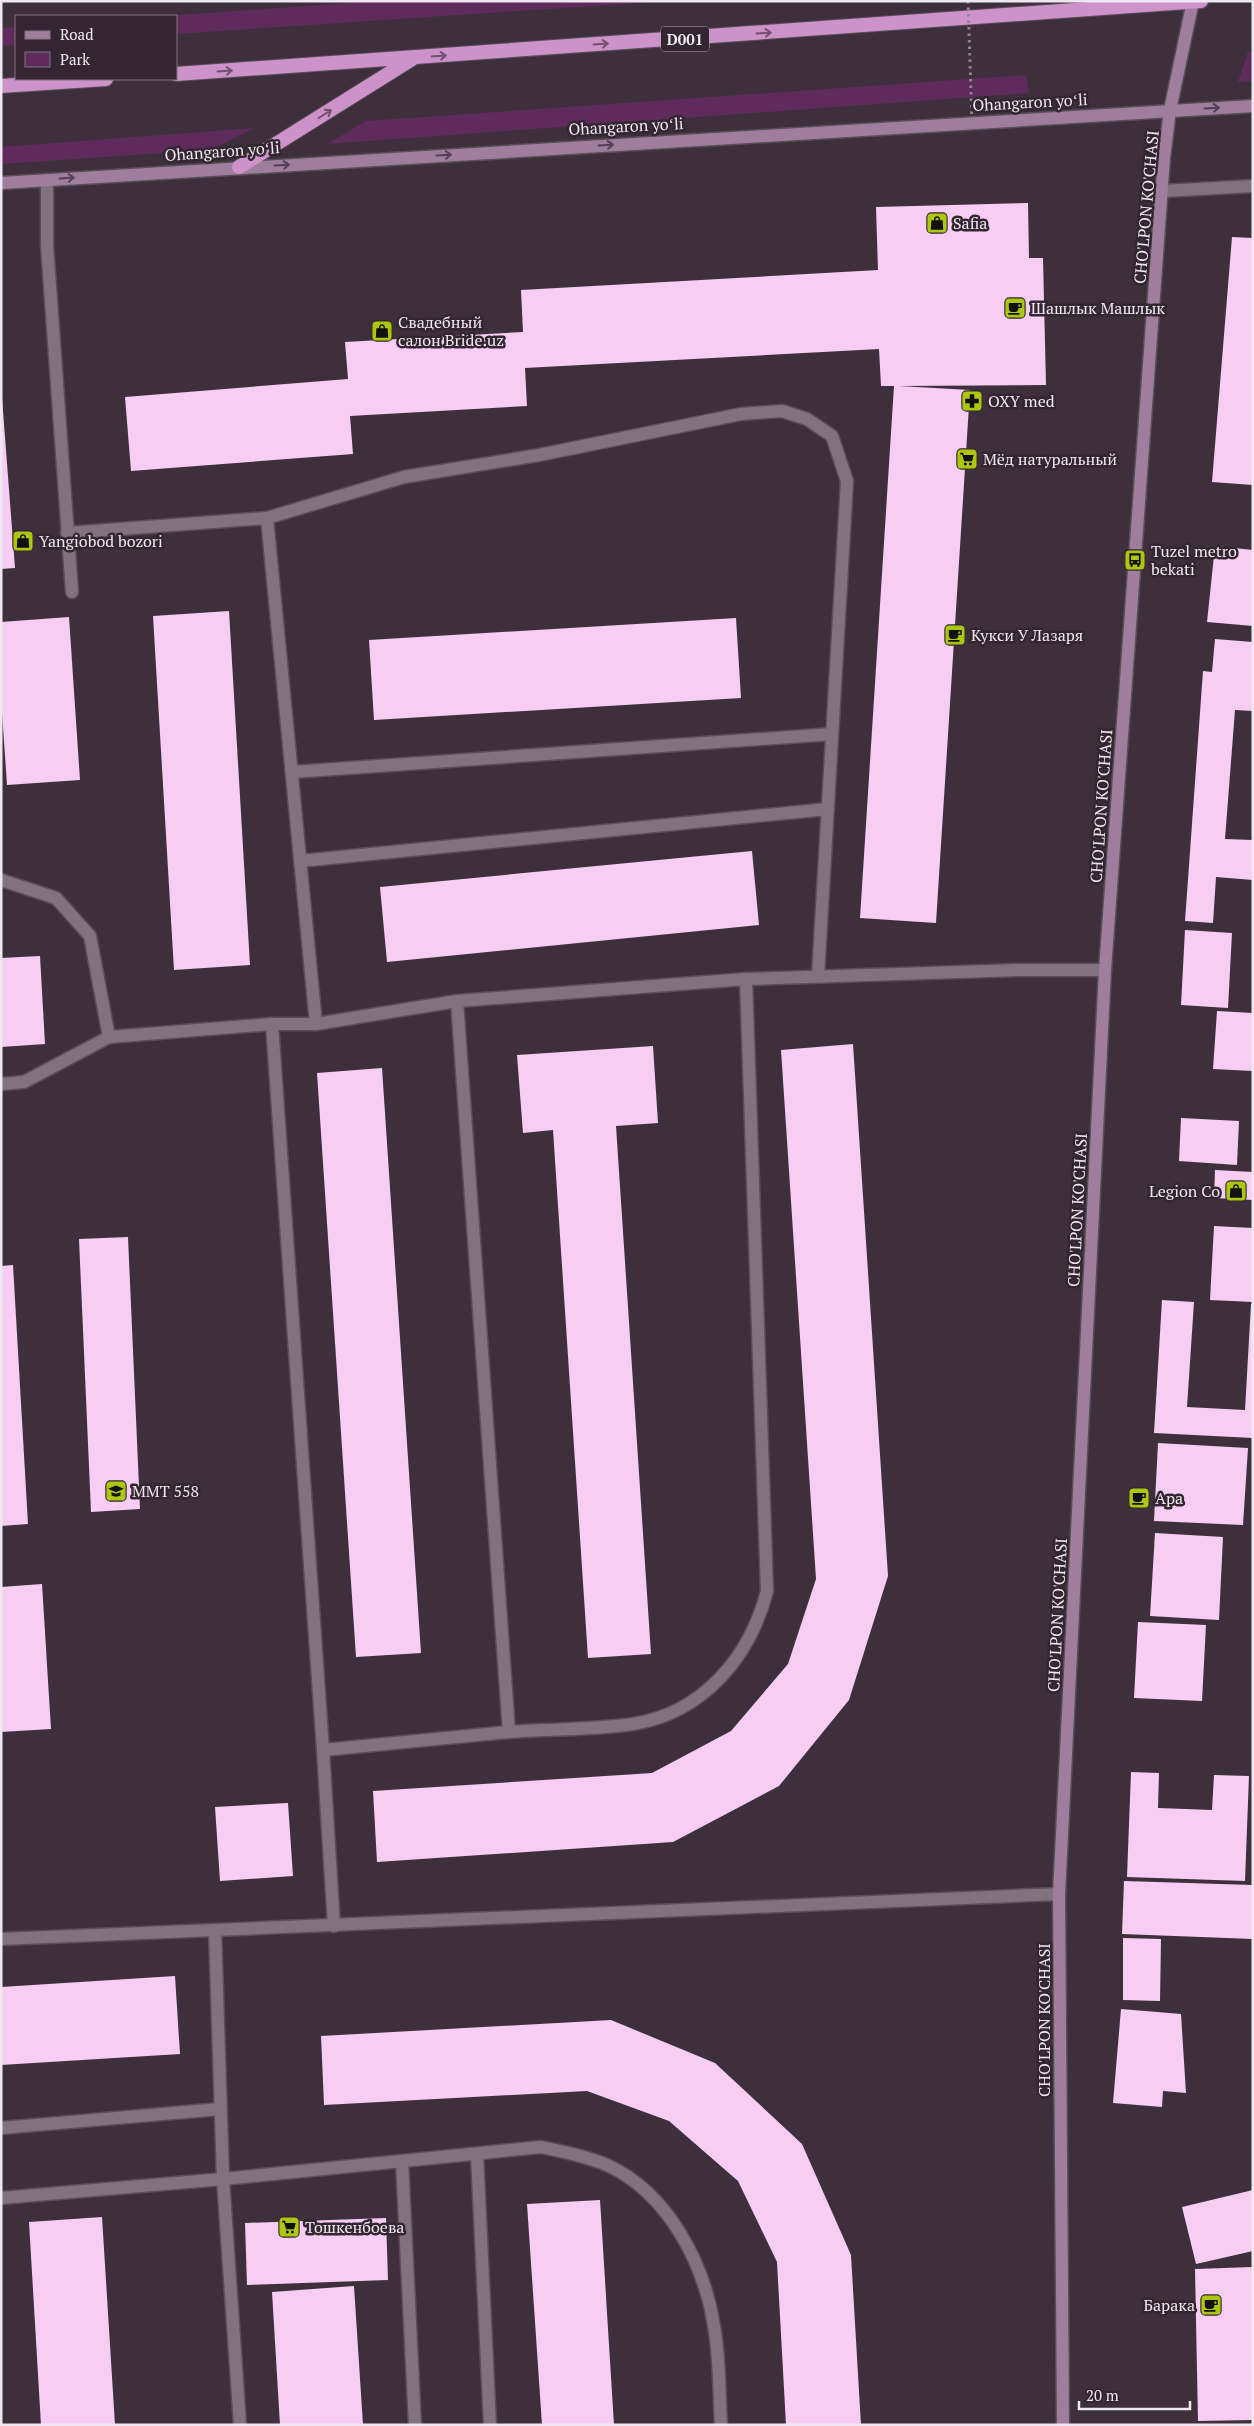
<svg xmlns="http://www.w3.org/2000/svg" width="1254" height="2426" font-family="'PT Serif',serif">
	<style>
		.green { fill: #5e2b5c }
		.building { fill: #f7cdf4 }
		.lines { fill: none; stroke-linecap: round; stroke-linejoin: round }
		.service-casing { stroke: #594d58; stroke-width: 15 }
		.minor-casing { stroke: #594d58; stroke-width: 15 }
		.secondary-casing { stroke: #594d58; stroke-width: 15 }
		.trunk-casing { stroke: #594d58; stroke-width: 16 }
		.service { stroke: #817280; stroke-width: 12 }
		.minor { stroke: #817280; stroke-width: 12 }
		.secondary { stroke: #9e7e9c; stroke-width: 12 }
		.trunk { stroke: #ce92cb; stroke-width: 14 }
		.path-bridge { stroke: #8f858f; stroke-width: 3; stroke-dasharray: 2.5 4; stroke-linecap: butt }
		.oneway { stroke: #71516f }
		.oneway2 { stroke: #534052 }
		.labels { text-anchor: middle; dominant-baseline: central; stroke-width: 5; stroke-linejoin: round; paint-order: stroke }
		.shield { fill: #332632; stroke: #b7aeb7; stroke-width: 1 }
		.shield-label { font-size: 15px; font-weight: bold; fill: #f0e8f0 }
		.street-label { font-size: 16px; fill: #f0e8f0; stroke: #332632 }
		.poi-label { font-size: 16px; fill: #f0e8f0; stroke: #332632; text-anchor: start }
	</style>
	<rect width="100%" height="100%" fill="#3d303c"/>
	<g class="green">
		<polygon points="379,1 668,1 176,34 176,16 165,16"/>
		<polygon points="16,27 16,45 1,46 1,28"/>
		<polygon points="1248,52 1253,52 1253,81 1238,82"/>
		<polygon points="1026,75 1029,93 327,144 366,121"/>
		<polygon points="254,128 210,150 1,164 1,147"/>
	</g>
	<g class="building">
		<polygon points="1028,203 1029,258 1043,258 1046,385 899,386 970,390 936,923 860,918 894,386 881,386 879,349 525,368 527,406 350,416 353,454 131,471 125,397 348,379 345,342 523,332 521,290 878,270 876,207"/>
		<polygon points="1232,237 1253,238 1253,485 1212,482"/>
		<polygon points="1,385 15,568 1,569"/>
		<polygon points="1215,546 1253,550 1253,626 1207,622"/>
		<polygon points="229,611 250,965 174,970 153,616"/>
		<polygon points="69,617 80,780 7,785 1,698 1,622"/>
		<polygon points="736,618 741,698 374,720 369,640"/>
		<polygon points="1215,639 1253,642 1253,711 1235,710 1225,839 1253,840 1253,880 1216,877 1213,923 1185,921 1203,671 1212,672"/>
		<polygon points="752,851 759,925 387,962 380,887"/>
		<polygon points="1185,930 1232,933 1228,1008 1181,1005"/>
		<polygon points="40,956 45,1044 1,1047 1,958"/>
		<polygon points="1217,1011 1253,1013 1253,1071 1213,1069"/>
		<polygon points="853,1044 888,1576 849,1700 779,1786 673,1842 377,1862 373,1791 652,1773 731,1731 788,1664 816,1579 781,1050"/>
		<polygon points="653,1046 658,1123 616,1126 651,1654 588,1658 553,1130 523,1133 517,1055"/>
		<polygon points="382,1068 421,1653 356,1657 317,1073"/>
		<polygon points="1181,1118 1239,1121 1237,1165 1179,1161"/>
		<polygon points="1215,1170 1253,1172 1253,1200 1214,1198"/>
		<polygon points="1214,1226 1253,1228 1253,1302 1210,1300"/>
		<polygon points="128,1237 140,1509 91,1512 79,1239"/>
		<polygon points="13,1265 28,1524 1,1526 1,1266"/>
		<polygon points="1162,1300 1194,1302 1187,1407 1245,1410 1251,1304 1253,1304 1253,1438 1154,1433"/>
		<polygon points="1158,1443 1248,1448 1243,1525 1154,1521"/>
		<polygon points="1155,1533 1223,1537 1219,1620 1150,1616"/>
		<polygon points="42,1584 51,1729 1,1732 1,1587"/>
		<polygon points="1138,1622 1206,1625 1202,1701 1134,1698"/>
		<polygon points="1131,1772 1159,1773 1158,1808 1212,1810 1214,1775 1249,1776 1245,1881 1127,1877"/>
		<polygon points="288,1803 293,1876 220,1881 215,1807"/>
		<polygon points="1124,1881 1253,1885 1253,1939 1122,1934"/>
		<polygon points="1123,1938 1161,1939 1160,2001 1123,2000"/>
		<polygon points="175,1976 180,2054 1,2065 1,1987"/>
		<polygon points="1121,2009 1181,2014 1186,2093 1163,2091 1162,2107 1113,2103"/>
		<polygon points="611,2020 715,2063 802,2144 851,2255 861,2425 786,2425 777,2262 738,2181 669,2121 587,2091 324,2105 321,2036"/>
		<polygon points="1253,2190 1253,2251 1196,2264 1182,2207"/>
		<polygon points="600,2200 614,2425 542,2425 527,2204"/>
		<polygon points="102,2217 115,2425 41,2425 29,2222"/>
		<polygon points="386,2218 388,2280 247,2285 245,2223"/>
		<polygon points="1253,2267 1253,2420 1198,2421 1195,2269"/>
		<polygon points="354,2286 363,2425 280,2425 272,2292"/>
	</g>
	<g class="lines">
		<g class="service-casing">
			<g id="service">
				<polyline points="47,180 47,245 72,592"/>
				<polyline points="1163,191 1253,186"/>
				<polyline points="267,518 316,1024"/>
				<polyline points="67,533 267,518 404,477 539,455 741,414 782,411 807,419 832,436 847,481 818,976"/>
				<polyline points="292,772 832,734"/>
				<polyline points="300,861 828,809"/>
				<polyline points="1,880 56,898 90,936 109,1037 24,1082 1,1084"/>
				<polyline points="457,1001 509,1732"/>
				<polyline points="272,1024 323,1750"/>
				<path d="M 334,1926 L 323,1750 C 385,1744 446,1738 508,1732 C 549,1729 592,1730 633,1724 C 703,1713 750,1657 767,1591 L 746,979"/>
				<path d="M 215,1930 L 223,2179 L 541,2147 C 564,2152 586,2156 607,2165 C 668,2193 704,2263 714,2326 C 720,2358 719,2392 721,2425"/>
				<polyline points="1,2128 220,2109"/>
				<polyline points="477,2155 490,2425"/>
				<polyline points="402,2161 415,2425"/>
				<polyline points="1,2198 223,2179 240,2425"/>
			</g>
		</g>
		<g class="minor-casing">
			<g id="minor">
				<polyline points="109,1037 272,1024 316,1024 457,1001 746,979 1019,970 1105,970"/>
				<polyline points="1,1939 1059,1894"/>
			</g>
		</g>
		<g class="secondary-casing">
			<g id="secondary">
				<polyline points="1,183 1253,106"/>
				<polyline points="1063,2425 1059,1894 1105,970 1164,158 1170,110 1193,1"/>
			</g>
		</g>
		<g class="trunk-casing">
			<g id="trunk">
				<polyline points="176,74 1201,1"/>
				<polyline points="1,86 106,79"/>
				<polyline points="239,167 412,59"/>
			</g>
		</g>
		<use href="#service" class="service"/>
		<use href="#minor" class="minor"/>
		<use href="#secondary" class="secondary"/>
		<use href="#trunk" class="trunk"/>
		<polyline class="path-bridge" points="968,1 972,123"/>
	</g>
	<defs><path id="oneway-shaft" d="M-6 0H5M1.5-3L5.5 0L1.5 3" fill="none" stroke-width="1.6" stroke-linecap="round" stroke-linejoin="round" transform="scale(1.25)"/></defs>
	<g class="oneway">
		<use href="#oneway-shaft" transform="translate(764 33) rotate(-4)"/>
		<use href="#oneway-shaft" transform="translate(601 44) rotate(-4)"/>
		<use href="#oneway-shaft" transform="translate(439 56) rotate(-4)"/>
		<use href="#oneway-shaft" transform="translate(225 71) rotate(-4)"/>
		<use href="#oneway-shaft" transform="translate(325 114) rotate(-32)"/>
	</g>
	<g class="oneway2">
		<use href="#oneway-shaft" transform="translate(1212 108) rotate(-3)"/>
		<use href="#oneway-shaft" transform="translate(606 145) rotate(-3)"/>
		<use href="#oneway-shaft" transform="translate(444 155) rotate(-3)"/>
		<use href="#oneway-shaft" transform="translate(282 165) rotate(-3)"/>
		<use href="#oneway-shaft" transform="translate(67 178) rotate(-4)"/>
	</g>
	<defs>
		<g id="shop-square" transform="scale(1.125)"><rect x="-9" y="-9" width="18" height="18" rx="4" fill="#adc60e" stroke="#332632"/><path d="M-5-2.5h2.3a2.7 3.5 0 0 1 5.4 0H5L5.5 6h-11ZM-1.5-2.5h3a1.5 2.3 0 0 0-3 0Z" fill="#111"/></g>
		<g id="cafe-square" transform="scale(1.125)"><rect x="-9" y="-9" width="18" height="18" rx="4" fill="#adc60e" stroke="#332632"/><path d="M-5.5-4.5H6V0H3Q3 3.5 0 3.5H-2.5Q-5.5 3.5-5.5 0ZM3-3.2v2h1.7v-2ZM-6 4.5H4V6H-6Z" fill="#111"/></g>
		<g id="pharmacy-square" transform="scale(1.125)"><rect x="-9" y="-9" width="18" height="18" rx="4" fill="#adc60e" stroke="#332632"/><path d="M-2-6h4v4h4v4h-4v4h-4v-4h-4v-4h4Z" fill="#111"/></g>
		<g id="supermarket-square" transform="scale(1.125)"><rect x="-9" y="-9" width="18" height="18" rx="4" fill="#adc60e" stroke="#332632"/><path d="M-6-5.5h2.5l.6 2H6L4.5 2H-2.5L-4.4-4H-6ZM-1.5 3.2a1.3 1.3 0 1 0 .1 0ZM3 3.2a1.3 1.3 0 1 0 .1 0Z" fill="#111"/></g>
		<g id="bus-square" transform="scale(1.125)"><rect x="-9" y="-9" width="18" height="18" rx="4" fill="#adc60e" stroke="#332632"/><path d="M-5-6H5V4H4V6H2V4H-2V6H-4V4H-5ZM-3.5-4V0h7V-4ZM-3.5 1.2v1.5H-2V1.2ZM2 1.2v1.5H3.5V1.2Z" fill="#111"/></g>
		<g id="school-square" transform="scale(1.125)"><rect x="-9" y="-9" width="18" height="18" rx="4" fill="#adc60e" stroke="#332632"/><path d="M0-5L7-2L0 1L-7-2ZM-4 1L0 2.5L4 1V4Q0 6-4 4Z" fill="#111"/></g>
	</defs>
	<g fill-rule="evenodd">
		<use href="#shop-square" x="937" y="223"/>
		<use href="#cafe-square" x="1015" y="308"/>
		<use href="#shop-square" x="382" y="331"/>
		<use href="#pharmacy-square" x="972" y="401"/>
		<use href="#supermarket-square" x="967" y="459"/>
		<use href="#shop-square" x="23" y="541"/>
		<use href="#bus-square" x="1135" y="560"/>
		<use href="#cafe-square" x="955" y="635"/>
		<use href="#shop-square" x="1236" y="1191"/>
		<use href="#school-square" x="116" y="1491"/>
		<use href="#cafe-square" x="1139" y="1498"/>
		<use href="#supermarket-square" x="289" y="2227"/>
		<use href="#cafe-square" x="1211" y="2305"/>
	</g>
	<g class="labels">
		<rect class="shield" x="661" y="26.5" width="48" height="25" rx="4"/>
		<g class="shield-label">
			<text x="685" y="39">D001</text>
		</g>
		<g class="street-label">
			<text transform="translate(1030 102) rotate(-3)">Ohangaron yoʻli</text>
			<text transform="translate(626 126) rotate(-3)">Ohangaron yoʻli</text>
			<text transform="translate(222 151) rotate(-4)">Ohangaron yoʻli</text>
			<text transform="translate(1146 207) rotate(-85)">CHO'LPON KO'CHASI</text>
			<text transform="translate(1101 806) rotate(-86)">CHO'LPON KO'CHASI</text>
			<text transform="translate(1077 1210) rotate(-87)">CHO'LPON KO'CHASI</text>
			<text transform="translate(1057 1615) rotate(-87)">CHO'LPON KO'CHASI</text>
			<text transform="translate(1044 2020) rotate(-90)">CHO'LPON KO'CHASI</text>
		</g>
		<g class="poi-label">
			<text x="953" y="223">Safia</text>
			<text x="1031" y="308">Шашлык Машлык</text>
			<text x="398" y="322">Свадебный<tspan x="398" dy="18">салон Bride.uz</tspan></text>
			<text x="988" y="401">OXY med</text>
			<text x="983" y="459">Мёд натуральный</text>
			<text x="39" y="541">Yangiobod bozori</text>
			<text x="1151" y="551">Tuzel metro<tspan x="1151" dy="18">bekati</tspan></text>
			<text x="971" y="635">Кукси У Лазаря</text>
			<text x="1220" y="1191" text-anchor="end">Legion Co</text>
			<text x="132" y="1491">MMT 558</text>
			<text x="1155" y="1498">Ара</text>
			<text x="305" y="2227">Тошкенбоева</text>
			<text x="1195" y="2305" text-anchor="end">Барака</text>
		</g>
	</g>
	<rect width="1254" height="2426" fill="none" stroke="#f0e8f0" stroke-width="5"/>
	<rect x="15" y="15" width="162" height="65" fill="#332632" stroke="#7f747e"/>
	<rect x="25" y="31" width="25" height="8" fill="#9e7e9c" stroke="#7f747e"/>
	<text x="60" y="40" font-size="15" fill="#f0e8f0">Road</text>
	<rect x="25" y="52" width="25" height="15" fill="#5e2b5c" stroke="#7f747e"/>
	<text x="60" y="65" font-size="15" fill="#f0e8f0">Park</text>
	<path d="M1079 2401v8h111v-8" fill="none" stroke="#f0e8f0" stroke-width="2.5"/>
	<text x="1086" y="2401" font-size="15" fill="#f0e8f0" stroke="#332632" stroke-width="4" paint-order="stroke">20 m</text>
</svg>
